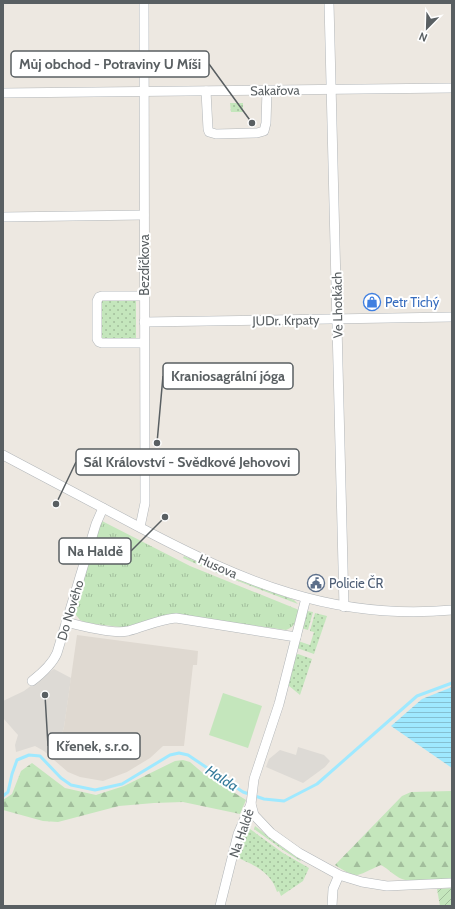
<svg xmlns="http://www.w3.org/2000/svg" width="455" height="909" font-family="Cabin,sans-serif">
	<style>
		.industrial { fill: #dddad5 }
		.education { fill: #dfd9d1 }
		.grass { fill: url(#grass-dots) }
		.forest { fill: url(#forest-firs) }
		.park { fill: url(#park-tufts) }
		.garden { fill: url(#garden-furrows) }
		.pitch { fill: #c4e6bc }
		.water { fill: url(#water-rules) }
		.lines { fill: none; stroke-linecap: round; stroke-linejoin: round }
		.stream { stroke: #9fe9ff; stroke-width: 3 }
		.minor-casing { stroke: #b2b6b9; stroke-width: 10 }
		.minor { stroke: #fff; stroke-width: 9 }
		.labels { text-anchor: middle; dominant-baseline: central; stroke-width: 4; stroke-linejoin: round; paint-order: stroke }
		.street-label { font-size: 13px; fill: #595f62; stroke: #fff }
		.shop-label { font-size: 13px; fill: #366cbe; stroke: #fff; text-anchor: start }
		.service-label { font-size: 13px; fill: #4e5e75; stroke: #fff; text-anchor: start }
		.water-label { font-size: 14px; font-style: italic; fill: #327999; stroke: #fff }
		.leader { fill: none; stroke: #595f62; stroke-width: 1.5 }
		.callout-dot { fill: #595f62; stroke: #fff; stroke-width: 1.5 }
		.callout { fill: #fff; stroke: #595f62; stroke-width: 1.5 }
		.callout-label { font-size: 14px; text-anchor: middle; font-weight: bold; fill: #595f62 }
	</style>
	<defs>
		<pattern id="grass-dots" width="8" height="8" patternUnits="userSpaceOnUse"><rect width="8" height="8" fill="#c4e6bc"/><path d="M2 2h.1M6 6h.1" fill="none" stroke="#a2be9c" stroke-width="1.8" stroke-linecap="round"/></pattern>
		<pattern id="forest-firs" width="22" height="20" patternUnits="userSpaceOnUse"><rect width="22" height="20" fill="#c4e6bc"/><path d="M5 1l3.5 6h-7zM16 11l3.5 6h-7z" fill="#a2be9c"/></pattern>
		<pattern id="park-tufts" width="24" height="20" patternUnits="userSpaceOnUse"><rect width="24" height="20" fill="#c4e6bc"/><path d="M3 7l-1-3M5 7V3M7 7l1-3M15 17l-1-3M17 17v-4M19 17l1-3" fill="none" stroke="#a2be9c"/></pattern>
		<pattern id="garden-furrows" width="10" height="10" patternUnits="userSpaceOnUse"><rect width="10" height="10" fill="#c4e6bc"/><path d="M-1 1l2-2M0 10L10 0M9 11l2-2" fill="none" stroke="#a2be9c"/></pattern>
		<pattern id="water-rules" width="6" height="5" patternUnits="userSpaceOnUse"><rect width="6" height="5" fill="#9fe9ff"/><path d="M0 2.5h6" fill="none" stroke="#85c0d2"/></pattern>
	</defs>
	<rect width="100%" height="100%" fill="#ede8e1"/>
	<g class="industrial">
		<polygon points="54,669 71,678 64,727 54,760 44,751 35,746 16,752 15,745 18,735 3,718 3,701 24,691"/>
		<polygon points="298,747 324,755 330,761 325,767 303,783 266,767 269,759 280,750 296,755"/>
	</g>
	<polygon class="education" points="77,635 198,651 197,665 193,665 184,746 163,746 150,758 127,772 103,781 80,777 68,772 54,760 64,727"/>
	<g class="grass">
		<polygon points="230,103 243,103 243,112 231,112"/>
		<polygon points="136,298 136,341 103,341 101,337 101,301 102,299"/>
		<polygon points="184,556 234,578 294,600 298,604 217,573 183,558"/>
		<polygon points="307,611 313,612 308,630 301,628"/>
		<polygon points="315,613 327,616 314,654 297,648 298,641 310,645 314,632 310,631"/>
		<polygon points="298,654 312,659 300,695 288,685 296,655"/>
		<path d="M 249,820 L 251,822 L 250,829 L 283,853 L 309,868 L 303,881 L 281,896 L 279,891 L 277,892 C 271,872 254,865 236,857 L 242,833 Z"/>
		<polygon points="255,826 282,847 301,860 300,861 283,850 254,829"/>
	</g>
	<g class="forest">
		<polygon points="183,760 190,762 204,774 246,800 240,814 183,802 154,803 119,806 58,822 43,821 3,810 3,800 12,794 21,771 32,763 65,788 96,795 124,786 175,761"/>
		<path d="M 452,791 L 452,880 C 437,881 417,885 402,879 C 394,876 389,869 381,865 C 356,875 360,881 335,865 L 402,796 L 411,792 Z"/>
	</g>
	<path class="park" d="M 102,521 L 190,566 L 299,610 C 296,618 296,627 286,630 L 169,614 L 125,627 L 120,627 L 87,623 L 80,620 L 76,615 L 75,607 L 99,528 Z"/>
	<polygon class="garden" points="452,888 452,906 440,906 437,889"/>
	<polygon class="pitch" points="223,693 262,706 248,748 209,735"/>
	<polygon class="water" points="452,687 452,768 391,726 422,699"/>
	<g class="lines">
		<polyline class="stream" points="3,796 8,792 12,774 17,760 29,755 40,756 61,778 71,785 95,790 122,784 170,755 179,753 188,755 243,792 264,799 284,801 317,784 417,696 452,683"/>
		<g class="minor-casing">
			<g id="minor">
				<polyline points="329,3 344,607"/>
				<polyline points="206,91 208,129 209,132 216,134 257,133 264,131 266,123 267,90"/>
				<polyline points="3,93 452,88"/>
				<polyline points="3,217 144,215"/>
				<polyline points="144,296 102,296 99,297 97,301 97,339 99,342 102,343 144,343"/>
				<polyline points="144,322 452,317"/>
				<path d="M 3,455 C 48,479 94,503 139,527 C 242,581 332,621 452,610"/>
				<polyline points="140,527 145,503 144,3"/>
				<path d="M 66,622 C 81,626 113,634 128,631 C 144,627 160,619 176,618 L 296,637"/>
				<path d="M 32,681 C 41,674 52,665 57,653 L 96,524 L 103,508"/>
				<polyline points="251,804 254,815 271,833 299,853 339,875 362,882 387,886 452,883"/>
				<polyline points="220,906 238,834 251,804 254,779 279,704 306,598"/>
				<polyline points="332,906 333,889 339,875"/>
			</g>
		</g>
		<use href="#minor" class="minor"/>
	</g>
	<defs>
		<g id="shop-ring" transform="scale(0.9)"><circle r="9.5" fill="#fff" stroke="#3f7fe0" stroke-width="1.5"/><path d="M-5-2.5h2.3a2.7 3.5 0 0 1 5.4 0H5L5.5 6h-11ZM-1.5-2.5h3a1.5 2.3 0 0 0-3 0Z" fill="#3f7fe0"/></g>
		<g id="civic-ring" transform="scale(0.9)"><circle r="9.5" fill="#fff" stroke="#5c6f8a" stroke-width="1.5"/><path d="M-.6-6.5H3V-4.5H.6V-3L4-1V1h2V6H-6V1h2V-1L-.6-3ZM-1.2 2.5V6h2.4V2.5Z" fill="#5c6f8a"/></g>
	</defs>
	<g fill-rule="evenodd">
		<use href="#shop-ring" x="372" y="302"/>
		<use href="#civic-ring" x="316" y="583"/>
	</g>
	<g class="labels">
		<g class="street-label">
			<text transform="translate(275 90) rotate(-1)">Sakařova</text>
			<text transform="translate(144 265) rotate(-90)">Bezdíčkova</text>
			<text transform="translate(337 305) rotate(-91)">Ve Lhotkách</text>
			<text transform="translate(286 320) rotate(-1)">JUDr. Krpaty</text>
			<text transform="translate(218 566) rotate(24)">Husova</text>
			<text transform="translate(70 610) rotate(-73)">Do Nového</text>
			<text transform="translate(241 833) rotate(-71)">Na Haldě</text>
		</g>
		<g class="shop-label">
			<text x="385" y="302">Petr Tichý</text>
		</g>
		<g class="service-label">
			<text x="329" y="583">Policie ČR</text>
		</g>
		<g class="water-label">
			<text transform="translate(222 778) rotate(33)">Halda</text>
		</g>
	</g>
	<path class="leader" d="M252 123L209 64M157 443L163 376M56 504L76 462M165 517L131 551M45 695L48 746"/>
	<g class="callout-dot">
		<circle cx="252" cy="123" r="4"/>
		<circle cx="157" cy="443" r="4"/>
		<circle cx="56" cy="504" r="4"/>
		<circle cx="165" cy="517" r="4"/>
		<circle cx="45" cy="695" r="4"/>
	</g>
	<g class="callout">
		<rect x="11" y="51" width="198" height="26" rx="4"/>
		<rect x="163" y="363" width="130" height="26" rx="4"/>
		<rect x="76" y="449" width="223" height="26" rx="4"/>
		<rect x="59" y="538" width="72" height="26" rx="4"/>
		<rect x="48" y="733" width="92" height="26" rx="4"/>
	</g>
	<g class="callout-label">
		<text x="110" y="69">Můj obchod - Potraviny U Míši</text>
		<text x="228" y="381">Kraniosagrální jóga</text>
		<text x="187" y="467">Sál Království - Svědkové Jehovovi</text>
		<text x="95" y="556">Na Haldě</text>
		<text x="94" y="751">Křenek, s.r.o.</text>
	</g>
	<rect width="455" height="909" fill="none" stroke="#595f62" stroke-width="8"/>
	<g transform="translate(427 28) rotate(203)" stroke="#ffffff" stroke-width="3" paint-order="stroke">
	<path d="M0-3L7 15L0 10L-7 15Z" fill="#595f62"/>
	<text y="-6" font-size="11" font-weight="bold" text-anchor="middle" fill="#595f62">N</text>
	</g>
</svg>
